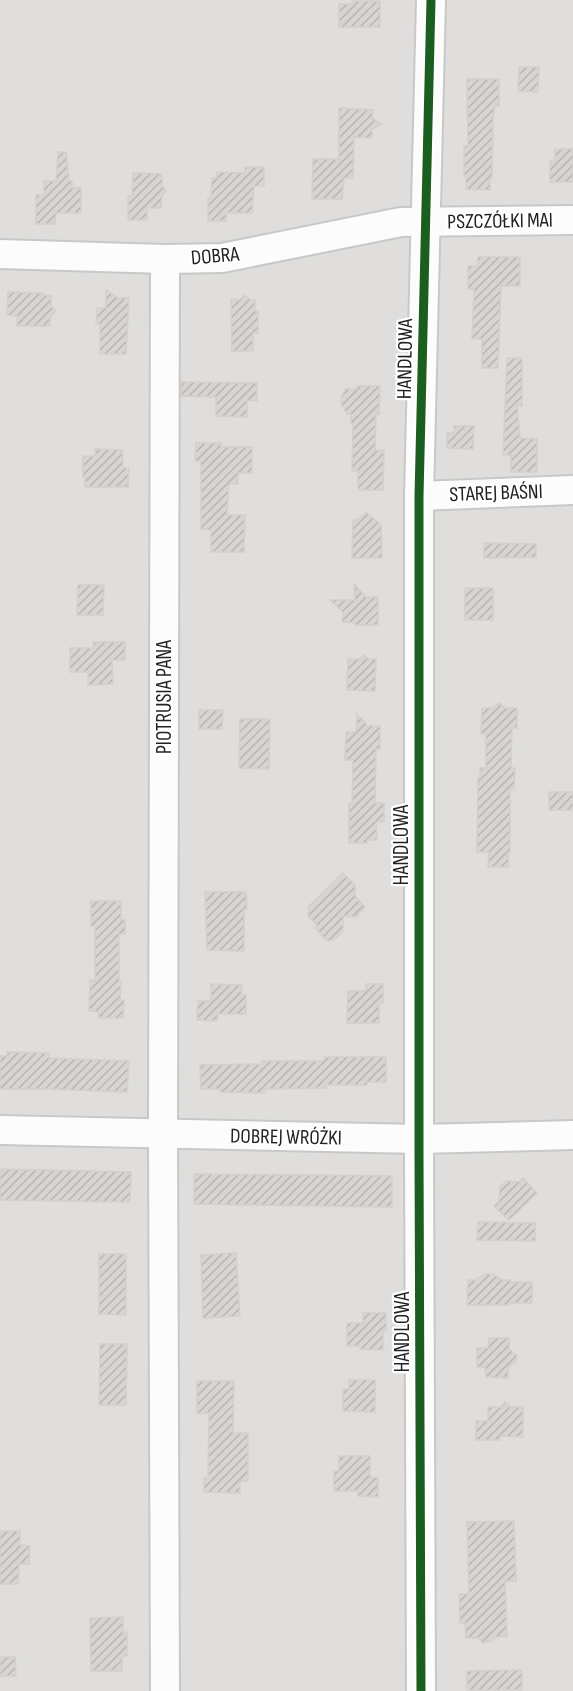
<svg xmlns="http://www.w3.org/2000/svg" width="573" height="1691" font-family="'Sofia Sans Condensed',sans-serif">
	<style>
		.residential { fill: #dfdedc }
		.building { fill: url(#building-hatch); stroke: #d3d0cc; stroke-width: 1.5 }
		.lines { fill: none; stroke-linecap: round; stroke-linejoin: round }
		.minor-casing { stroke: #c9c8c7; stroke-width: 32 }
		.minor { stroke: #fdfcfc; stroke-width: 28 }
		.cycleway-casing { stroke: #fff; stroke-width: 13 }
		.cycleway { stroke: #1b5e20; stroke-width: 9 }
		.labels { text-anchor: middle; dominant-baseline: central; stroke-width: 4.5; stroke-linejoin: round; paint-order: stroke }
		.street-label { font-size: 21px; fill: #222; stroke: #fff }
	</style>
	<defs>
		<pattern id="building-hatch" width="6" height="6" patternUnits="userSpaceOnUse" patternTransform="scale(1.5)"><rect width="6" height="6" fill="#d7d4d2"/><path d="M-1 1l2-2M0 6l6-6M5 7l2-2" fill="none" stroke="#b8b6b4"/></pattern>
	</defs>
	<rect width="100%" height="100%" fill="#f0eeeb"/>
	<rect class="residential" x="0" y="0" width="573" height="1691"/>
	<g class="building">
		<polygon points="353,1 380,1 380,27 339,27 339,4 353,4"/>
		<polygon points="519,67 539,67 538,92 518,91"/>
		<polygon points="467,79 499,79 499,106 495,106 493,119 492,178 490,178 490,190 466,189 466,177 464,177 464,146 468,146"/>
		<polygon points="339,108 373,110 372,118 381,124 372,129 372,138 354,137 353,178 344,178 342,199 312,199 313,159 339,159"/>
		<polygon points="555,149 573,149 573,182 550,182 550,161 555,161"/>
		<polygon points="58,152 66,152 69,181 72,181 72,188 81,188 81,213 56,213 55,224 36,224 36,195 44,195 44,181 56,181"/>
		<polygon points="245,167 264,167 264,186 254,186 252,213 226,213 226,221 208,221 208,198 211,198 212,178 217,178 217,172 245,173"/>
		<polygon points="133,173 162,174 162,186 166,191 162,196 161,208 147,208 147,220 128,220 128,196 132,196"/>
		<polygon points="478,257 520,257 520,286 501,286 498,368 482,368 482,339 472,339 474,289 468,289 468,266 478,266"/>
		<polygon points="106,290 118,298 129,298 126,354 100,354 100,324 96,324 97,308 106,308"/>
		<polygon points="8,292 42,293 42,295 51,296 51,306 56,311 50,317 50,326 17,326 17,316 7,315"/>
		<polygon points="245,295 250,300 255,300 255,311 258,311 258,333 253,333 253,351 232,351 231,299 239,300"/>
		<polygon points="507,358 522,358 522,406 517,406 520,438 537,439 537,472 511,472 511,455 503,455"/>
		<polygon points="181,382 257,383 257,401 247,400 247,417 216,416 216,397 181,396"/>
		<polygon points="357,386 380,386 379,414 376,414 375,450 384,450 383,490 358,490 358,471 352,471 353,424 351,424 351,414 347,414 341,403 342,396 345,389 357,389"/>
		<polygon points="454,426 474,426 473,449 447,448 447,433 454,433"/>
		<polygon points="196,443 221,443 221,447 252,447 252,473 238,473 238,484 229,484 227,515 245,515 244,552 211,552 211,530 201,529 201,461 195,461"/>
		<polygon points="95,449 122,450 123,468 129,468 128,487 85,487 85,477 83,477 83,456 95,456"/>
		<polygon points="366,512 381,525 382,558 352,558 353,520 358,520"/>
		<polygon points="484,543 536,544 536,557 484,558"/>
		<polygon points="354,584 366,597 378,597 378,625 355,625 355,623 342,622 343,612 330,600 355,600"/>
		<polygon points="78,585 104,585 103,615 77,615"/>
		<rect x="465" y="588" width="28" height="32"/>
		<polygon points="93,642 125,642 125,660 112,660 113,684 88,685 88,672 70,672 70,648 93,648"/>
		<polygon points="364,655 368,659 376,659 375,691 347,690 348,659 360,659"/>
		<polygon points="499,703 505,708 517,708 517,728 512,728 511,768 515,768 514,789 510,789 510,852 508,852 509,867 488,867 489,852 477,852 478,778 480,779 480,768 486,768 486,734 481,734 482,708 493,708"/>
		<polygon points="199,710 223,710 222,729 199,729"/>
		<polygon points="357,714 368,726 380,726 380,749 376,749 375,803 384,803 384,822 376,822 377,840 367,840 367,843 349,843 349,803 352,803 353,760 345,760 346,732 356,732"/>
		<polygon points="240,719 270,719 269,769 239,768"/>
		<rect x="549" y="792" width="24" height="18"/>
		<polygon points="343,873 355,885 355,896 365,907 356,917 343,916 343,931 334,940 327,941 315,928 317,925 308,916 309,906"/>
		<polygon points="205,892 246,892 247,909 244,909 244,951 207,950"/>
		<polygon points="91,901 121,901 121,920 125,920 125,934 119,934 119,981 121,981 120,1000 124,1000 123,1018 99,1018 98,1012 89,1011 90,980 95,981 95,926 91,926"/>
		<polygon points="211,984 242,985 241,995 246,995 246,1014 218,1014 217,1021 197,1020 198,1001 211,1001"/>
		<polygon points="366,984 383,984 383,1003 379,1003 379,1023 347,1023 348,991 366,991"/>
		<polygon points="7,1052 49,1053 49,1058 129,1061 127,1092 49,1089 0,1089 0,1056 7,1056"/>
		<polygon points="324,1057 386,1057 386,1082 367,1082 367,1085 326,1085 326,1088 264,1089 264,1093 220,1092 220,1089 201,1089 200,1065 262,1064 262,1061 324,1061"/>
		<polygon points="0,1169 131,1172 130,1202 0,1200"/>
		<polygon points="194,1174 392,1176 392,1207 194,1204"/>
		<polygon points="523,1178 537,1193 509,1220 494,1206 499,1201 500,1187 506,1181 519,1182"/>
		<polygon points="478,1222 535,1223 535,1241 477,1240"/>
		<polygon points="236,1253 240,1316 203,1318 201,1255"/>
		<polygon points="99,1254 126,1254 126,1315 99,1314"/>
		<polygon points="485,1274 493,1274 502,1280 510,1280 510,1282 532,1282 532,1303 510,1303 510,1305 467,1305 468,1280 475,1280"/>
		<polygon points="363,1313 386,1313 386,1331 383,1331 383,1350 360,1349 360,1346 347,1346 347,1323 363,1323"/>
		<polygon points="489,1338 509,1338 509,1349 517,1355 516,1362 508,1367 508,1378 486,1377 485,1367 477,1367 477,1348 488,1348"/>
		<polygon points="100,1344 127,1344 126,1405 99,1405"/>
		<polygon points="349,1380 375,1380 375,1412 343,1411 343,1389 349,1389"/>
		<polygon points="197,1381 234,1381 233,1433 248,1433 248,1481 240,1481 240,1493 204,1492 204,1478 208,1478 209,1413 197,1413"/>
		<polygon points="505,1402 510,1407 523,1407 523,1437 500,1436 500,1440 476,1440 476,1421 488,1421 488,1407 501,1407"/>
		<polygon points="339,1456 370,1456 370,1477 378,1478 378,1497 358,1496 358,1491 334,1491 334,1471 339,1471"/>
		<polygon points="514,1521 516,1581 505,1581 507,1636 495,1637 492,1641 483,1643 479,1638 466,1638 465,1623 460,1623 459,1594 469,1594 467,1522"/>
		<polygon points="0,1531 20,1531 20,1545 30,1546 29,1564 19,1564 18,1584 0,1584"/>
		<polygon points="123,1617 123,1632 127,1632 127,1656 122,1657 122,1671 91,1671 90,1618"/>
		<polygon points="0,1657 15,1657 16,1676 0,1676"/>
		<polygon points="522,1670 522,1690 467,1690 467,1671"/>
	</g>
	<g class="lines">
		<g class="minor-casing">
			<g id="minor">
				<polyline points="0,254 165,259 222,258 401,222 573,220"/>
				<polyline points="419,496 573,490"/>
				<polyline points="0,1130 419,1139 573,1135"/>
				<polyline points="165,1691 163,1135 165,259"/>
				<polyline points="421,1691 419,1153 419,496 431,0"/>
			</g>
		</g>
		<use href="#minor" class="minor"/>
		<g class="cycleway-casing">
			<polyline id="cycleway" points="421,1691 419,1153 419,496 431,0"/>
		</g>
		<use href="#cycleway" class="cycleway"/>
	</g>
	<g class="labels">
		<g class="street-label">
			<text transform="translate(500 221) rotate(-1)">PSZCZÓŁKI MAI</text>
			<text transform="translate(215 256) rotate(-5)">DOBRA</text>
			<text transform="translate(405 359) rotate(-89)">HANDLOWA</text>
			<text transform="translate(496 493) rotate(-2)">STAREJ BAŚNI</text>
			<text transform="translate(164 697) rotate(-90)">PIOTRUSIA PANA</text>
			<text transform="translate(401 845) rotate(-90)">HANDLOWA</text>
			<text transform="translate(286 1137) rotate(1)">DOBREJ WRÓŻKI</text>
			<text transform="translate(402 1332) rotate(-90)">HANDLOWA</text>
		</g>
	</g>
</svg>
